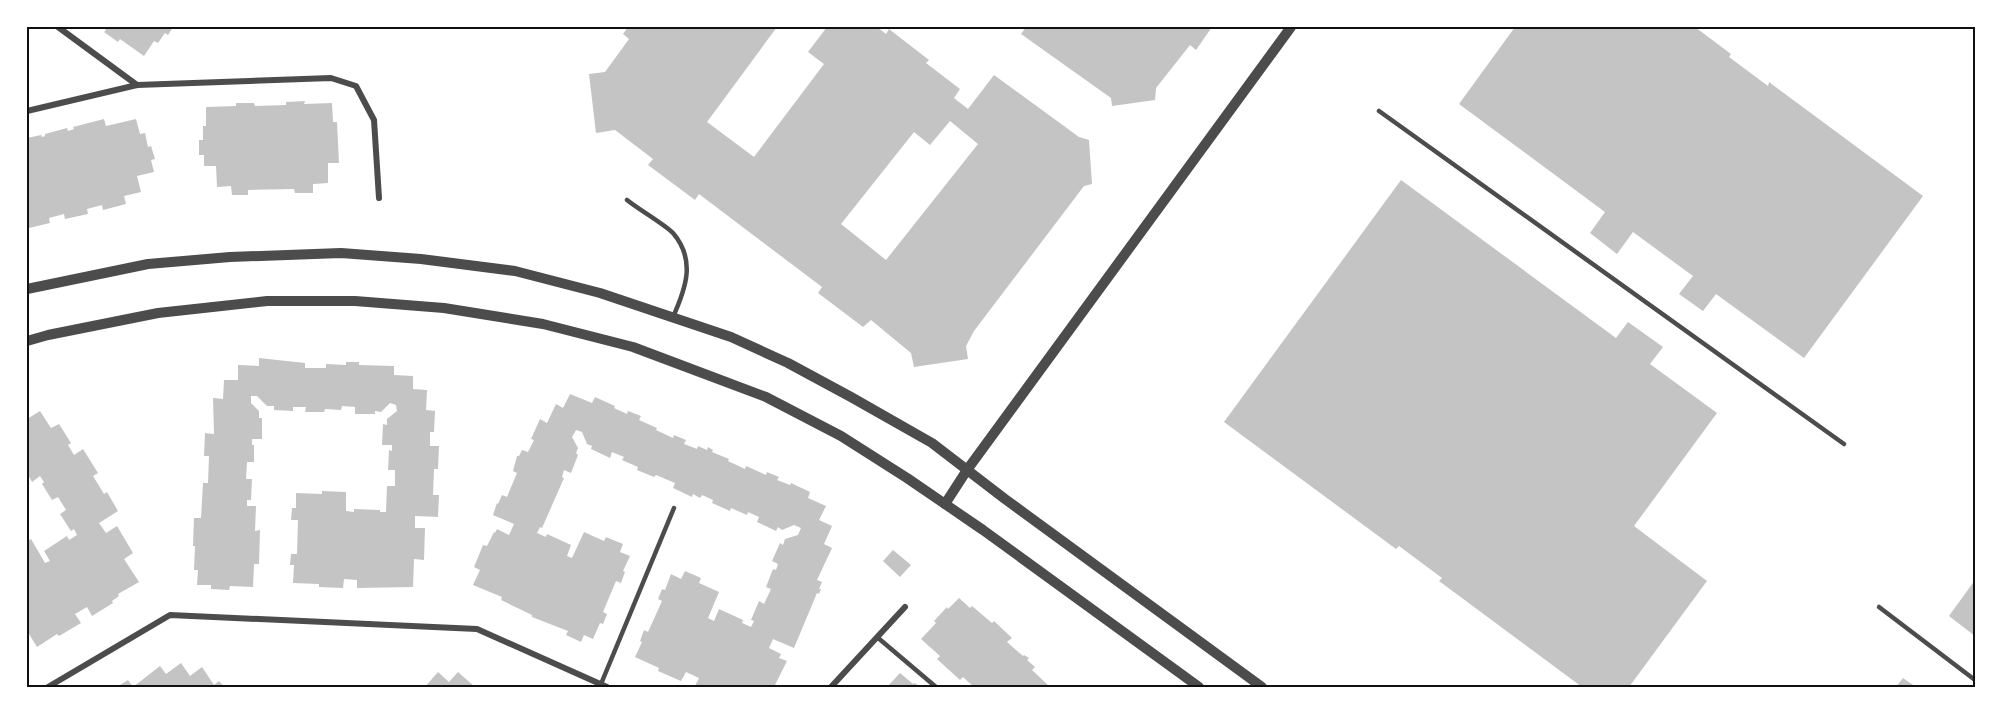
<svg xmlns="http://www.w3.org/2000/svg" width="2002" height="714" font-family="Signika,sans-serif">
	<style>
		.building { fill: #c4c4c4; fill-rule: evenodd }
		.lines { fill: none; stroke-linecap: round; stroke-linejoin: round }
		.service { stroke: #4c4c4c; stroke-width: 4.5 }
		.minor { stroke: #4c4c4c; stroke-width: 6 }
		.tertiary { stroke: #4c4c4c; stroke-width: 10 }
		.neatline { fill: none; stroke: #111; stroke-width: 2 }
	</style>
	<rect width="100%" height="100%" fill="#fff"/>
	<g class="building">
		<polygon points="103,27 173,27 168,35 165,33 158,43 154,41 144,56 120,39 118,42 104,32 106,30"/>
		<path d="M 628,27 L 777,27 L 707,122 L 754,157 L 824,64 L 808,52 L 827,27 L 877,27 L 886,34 L 889,29 L 929,60 L 926,63 L 960,89 L 954,98 L 968,109 L 994,75 L 1079,137 L 1089,140 L 1092,184 L 1084,186 L 974,331 L 966,346 L 968,359 L 914,367 L 911,353 L 871,320 L 863,327 L 818,293 L 822,287 L 699,194 L 695,200 L 648,165 L 653,159 L 615,130 L 596,133 L 589,74 L 605,72 L 629,39 L 623,34 ZM 950,121 L 978,144 L 886,260 L 841,224 L 914,132 L 930,145 Z"/>
		<polygon points="1026,27 1212,27 1196,50 1190,45 1156,88 1155,100 1112,106 1111,98 1021,34"/>
		<polygon points="1515,27 1695,27 1731,54 1729,57 1768,86 1769,82 1923,196 1804,358 1716,294 1703,311 1679,294 1693,276 1633,232 1617,254 1590,233 1605,212 1459,104"/>
		<polygon points="305,101 304,104 332,103 333,122 337,122 339,163 328,163 328,183 313,184 313,193 295,193 294,189 248,190 248,195 232,195 231,186 217,187 216,166 204,166 204,155 199,155 199,140 203,140 203,126 206,126 206,107 236,106 236,103 254,103 255,106 286,105 286,102"/>
		<polygon points="104,119 106,126 136,119 140,134 145,133 148,147 151,146 155,159 151,160 154,172 137,176 141,192 124,196 126,204 103,210 102,205 87,209 88,214 65,219 64,214 49,218 50,223 29,228 27,221 27,138 41,135 42,137 45,136 45,134 67,128 68,131 74,129 73,127"/>
		<polygon points="1401,180 1616,338 1628,322 1663,347 1650,364 1717,413 1634,526 1707,581 1629,687 1582,687 1439,581 1442,578 1399,546 1396,549 1224,422"/>
		<polygon points="259,358 305,363 305,368 326,368 326,364 346,365 346,362 359,362 359,365 394,366 394,375 413,376 413,389 427,390 426,410 435,411 434,432 430,432 430,446 439,446 438,469 434,469 433,495 439,495 438,517 415,516 415,528 425,528 424,560 414,559 413,587 357,588 357,580 344,579 343,588 319,587 319,584 293,583 294,565 290,565 291,554 297,554 298,520 291,520 292,508 296,508 296,493 322,494 322,491 346,492 346,511 354,512 354,509 380,510 380,512 386,512 387,486 395,486 395,470 388,470 389,450 392,451 392,445 382,445 383,424 387,425 387,419 397,411 396,405 390,403 381,412 375,411 375,414 355,414 355,407 342,406 341,410 325,409 324,412 305,412 306,407 293,407 293,411 274,410 274,406 267,406 257,396 251,396 251,403 259,411 259,418 262,418 262,439 252,439 252,445 254,445 254,462 247,462 246,479 252,479 251,500 247,500 247,506 256,506 255,531 260,530 259,564 254,564 253,587 230,586 229,590 211,589 211,585 197,585 198,570 194,570 195,546 193,546 194,518 201,518 203,483 208,483 209,456 204,456 205,433 214,434 213,398 223,399 224,380 238,380 238,365 259,366"/>
		<polygon points="570,394 592,403 595,397 615,406 614,408 627,414 628,411 641,416 639,420 657,428 656,430 673,438 674,435 686,440 684,444 697,449 698,446 707,450 708,447 713,450 712,452 729,459 728,461 745,469 746,466 766,475 767,472 779,477 777,480 790,485 791,483 810,492 808,498 826,506 819,520 832,526 824,544 832,548 817,580 822,582 819,589 821,589 819,594 817,593 794,648 773,639 769,648 781,654 779,658 787,661 774,687 696,687 695,686 699,678 686,672 681,681 658,671 659,668 635,657 642,642 640,641 644,630 648,632 662,601 658,599 662,589 665,590 671,574 681,579 685,571 701,578 699,583 719,592 708,618 714,621 719,609 743,620 742,623 751,627 754,621 751,620 759,601 764,604 771,589 766,587 773,569 776,570 778,564 772,561 780,543 783,545 785,539 798,535 801,528 794,525 782,530 778,527 776,531 757,522 759,517 748,512 747,515 731,508 730,511 712,503 713,500 702,495 700,498 693,494 692,497 673,488 675,483 656,475 654,477 637,470 638,467 622,460 624,457 612,452 610,458 591,449 592,446 587,444 582,432 576,430 572,437 578,448 576,453 578,455 571,473 564,470 562,477 564,478 542,528 540,527 537,533 546,537 547,534 571,545 567,556 572,558 584,532 604,541 606,537 623,544 620,552 630,556 623,571 625,572 621,583 616,581 603,612 607,614 603,624 600,623 593,639 584,635 581,642 566,635 568,631 532,617 532,615 501,600 502,597 473,585 480,570 474,567 483,545 487,546 494,532 495,533 497,529 509,535 514,524 493,515 497,503 498,504 502,495 507,497 517,473 513,471 517,456 519,456 522,450 528,452 534,440 531,439 540,419 547,423 556,404 563,408"/>
		<polygon points="40,411 51,428 59,424 71,443 68,445 74,455 83,449 98,473 93,476 104,494 107,492 118,511 99,523 106,533 117,526 133,553 124,559 139,582 118,594 119,596 112,601 113,603 92,616 87,607 75,614 81,623 59,636 57,634 37,647 29,634 27,635 27,541 31,539 45,563 50,561 44,551 67,536 69,540 77,535 74,529 71,531 60,514 66,510 58,497 52,500 42,484 44,482 40,476 32,482 27,473 27,419"/>
		<polygon points="893,550 911,565 900,577 883,561"/>
		<polygon points="1975,580 1975,636 1949,616"/>
		<polygon points="959,598 970,608 972,606 992,623 994,621 1012,638 1007,642 1023,656 1024,655 1029,658 1027,660 1035,667 1032,670 1050,687 974,687 963,677 960,680 937,659 940,656 921,639 936,623 934,621 947,607 948,609"/>
		<polygon points="181,663 190,676 202,667 214,685 219,681 224,687 133,687 160,666 166,674"/>
		<polygon points="438,672 449,682 458,672 475,687 425,687"/>
		<polygon points="900,673 913,684 915,683 920,687 887,687"/>
		<polygon points="1903,678 1916,687 1896,687"/>
		<polygon points="128,680 133,687 117,687"/>
	</g>
	<g class="lines">
		<g class="service">
			<polyline points="1379,111 1844,444"/>
			<path d="M 627,200 C 638,209 664,224 673,233 C 696,260 686,288 673,317"/>
			<polyline points="1879,607 1975,680"/>
			<polyline points="877,637 936,687"/>
			<polyline points="601,684 674,508"/>
		</g>
		<g class="minor">
			<polyline points="58,27 137,85"/>
			<polyline points="27,111 137,85 331,78 356,86 374,120 379,198"/>
			<polyline points="48,687 170,615 477,629 607,687"/>
			<polyline points="831,687 905,607"/>
		</g>
		<g class="tertiary">
			<polyline points="27,289 148,264 230,257 341,253 421,259 515,271 600,293 731,337 788,363 851,397 932,443 1005,499 1262,687"/>
			<polyline points="27,341 48,335 158,313 267,301 355,301 444,308 543,324 633,347 766,397 841,436 907,478 983,530 1199,687"/>
			<polyline points="945,504 967,470 1291,27"/>
		</g>
	</g>
	<rect width="2002" height="714" fill="none" stroke="#ffffff" stroke-width="57"/>
	<rect x="28" y="28" width="1946" height="658" class="neatline"/>
</svg>
